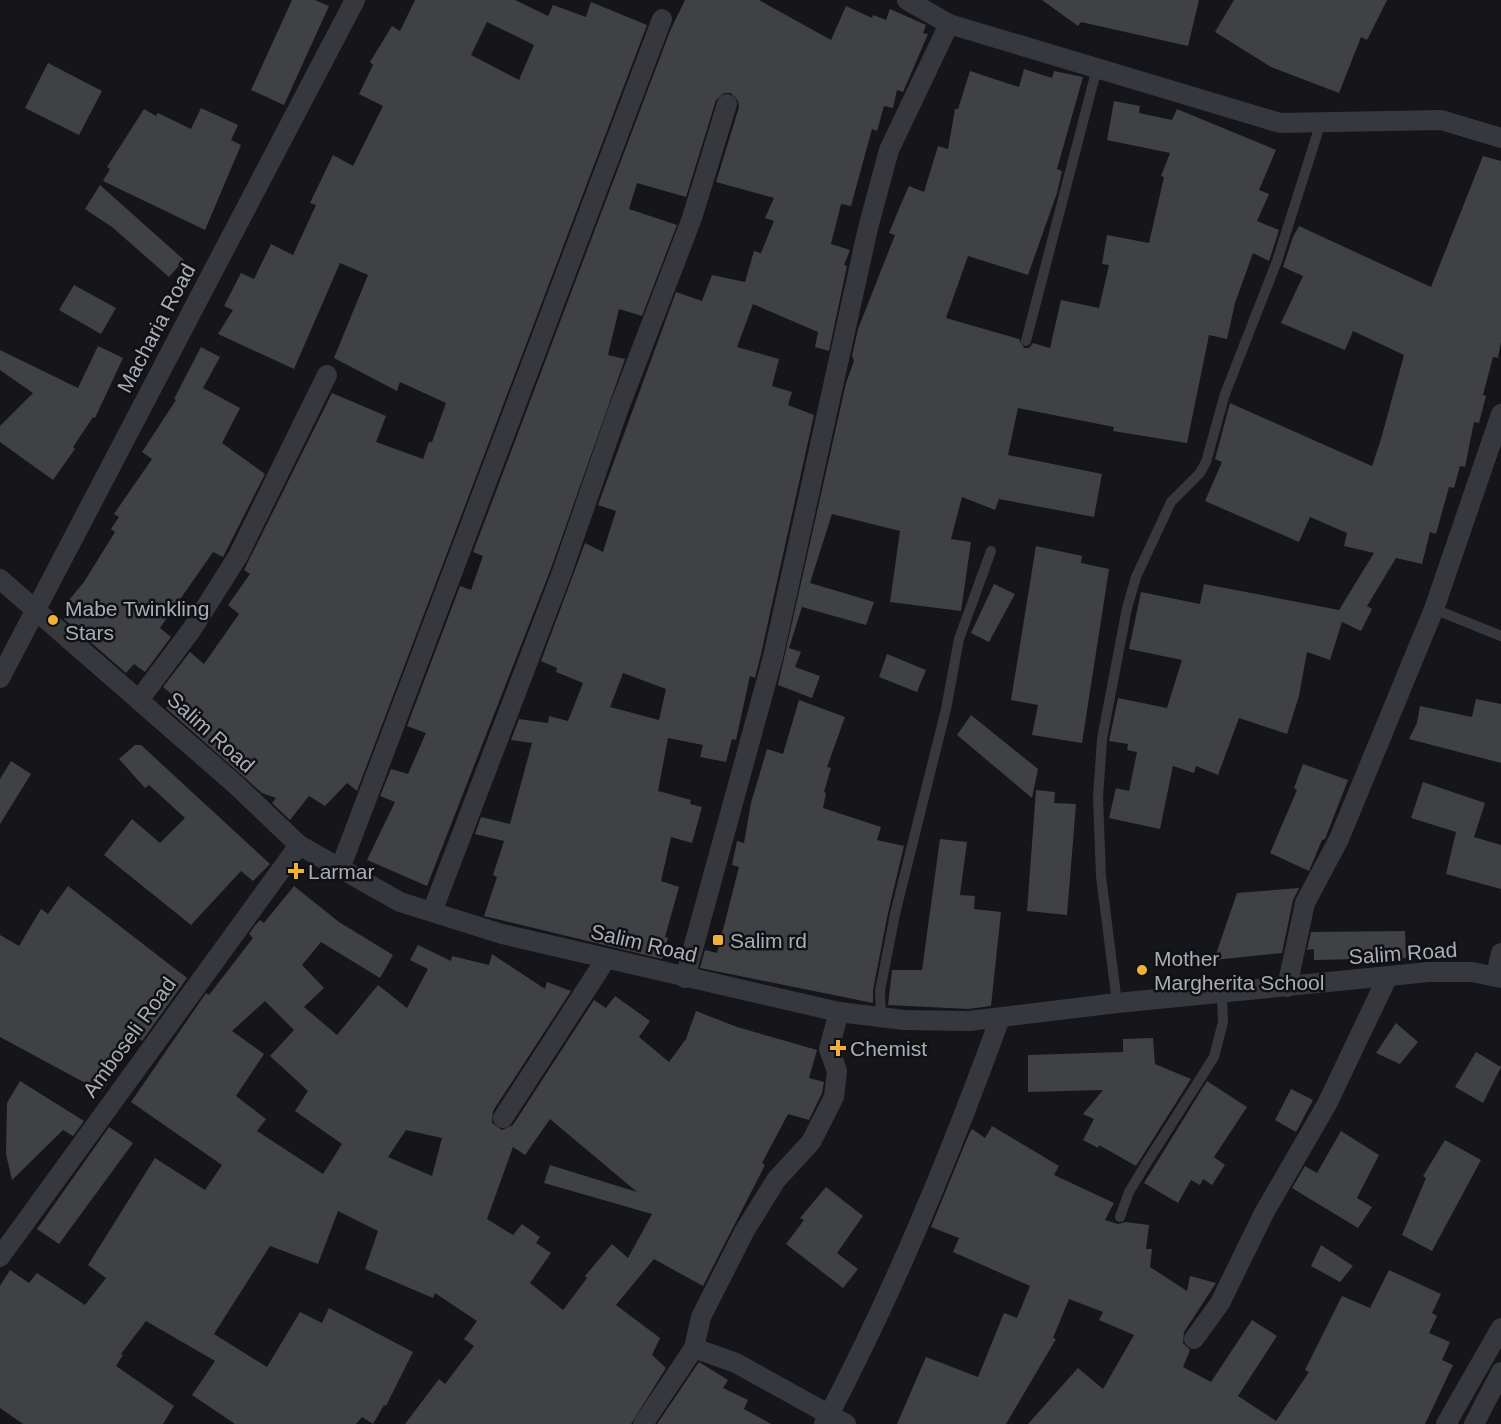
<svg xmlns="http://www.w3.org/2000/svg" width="1501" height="1424" font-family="Arial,sans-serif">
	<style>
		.building { fill: #404145; fill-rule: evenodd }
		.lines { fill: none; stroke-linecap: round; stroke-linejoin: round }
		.lane { stroke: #37383d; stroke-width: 10 }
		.street { stroke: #37383d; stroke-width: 20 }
		.poi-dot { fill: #f2b134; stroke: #111113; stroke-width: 2 }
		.labels { text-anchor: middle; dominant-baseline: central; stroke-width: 5; stroke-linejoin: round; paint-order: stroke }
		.street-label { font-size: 21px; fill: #a8adb8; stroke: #111113 }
		.poi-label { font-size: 21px; fill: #a8adb8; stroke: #111113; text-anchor: start }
	</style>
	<rect width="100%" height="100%" fill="#161618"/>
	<g class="building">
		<polygon points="292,0 315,0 329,6 284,105 251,90"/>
		<path d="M 415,0 L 515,0 L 548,16 L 553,5 L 586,17 L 591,2 L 647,25 L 357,791 L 347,783 L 325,806 L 309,796 L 290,820 L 272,803 L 276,798 L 262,793 L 166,708 L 176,698 L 163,687 L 190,652 L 204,664 L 239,614 L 228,605 L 250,574 L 244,570 L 332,393 L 386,416 L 376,442 L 423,459 L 429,442 L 432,442 L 446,403 L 400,382 L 397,391 L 334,358 L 368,275 L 340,263 L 294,369 L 218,334 L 233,310 L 224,306 L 241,273 L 254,279 L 271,244 L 293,255 L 316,205 L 310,203 L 333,155 L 353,166 L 383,106 L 359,94 L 373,65 L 370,62 L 392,26 L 400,31 ZM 487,22 L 534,45 L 519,80 L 471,55 Z"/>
		<path d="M 685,0 L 759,0 L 831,40 L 846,6 L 872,18 L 873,15 L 886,20 L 890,9 L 926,25 L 923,33 L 928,34 L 903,92 L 897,90 L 893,108 L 884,106 L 877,131 L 872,129 L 851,206 L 841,204 L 831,244 L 850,250 L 844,265 L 847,266 L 829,351 L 815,347 L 818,332 L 753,304 L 737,347 L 779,359 L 772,386 L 792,392 L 788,405 L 814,415 L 761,654 L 755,678 L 750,676 L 736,740 L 732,739 L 726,762 L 700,757 L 703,745 L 668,738 L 658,791 L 691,800 L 690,804 L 702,807 L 692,843 L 671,837 L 661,881 L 679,887 L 665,937 L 668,938 L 662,959 L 484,916 L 497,877 L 493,875 L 504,841 L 475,834 L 481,817 L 510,824 L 532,743 L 511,740 L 519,719 L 548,723 L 549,716 L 568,721 L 583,683 L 556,672 L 557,668 L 541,661 L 585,543 L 603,552 L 616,511 L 598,505 L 676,292 L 702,301 L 712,275 L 745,282 L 754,251 L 761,253 L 774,221 L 765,218 L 774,198 L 716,182 L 739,107 L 738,101 L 731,93 L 724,93 L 716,100 L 686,197 L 637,183 L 629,209 L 677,225 L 642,316 L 619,309 L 608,355 L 625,359 L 550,571 L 427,886 L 367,860 L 395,802 L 380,796 L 391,769 L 408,774 L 426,733 L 407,726 L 460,586 L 471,590 L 483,556 L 473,552 L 670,31 ZM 623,673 L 666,689 L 659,720 L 610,707 Z"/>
		<polygon points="1042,0 1199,0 1188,46 1081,22 1078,26"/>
		<polygon points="1234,0 1387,0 1367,40 1361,37 1339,93 1271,67 1215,32"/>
		<polygon points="48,63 102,91 79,135 25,108"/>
		<polygon points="1024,69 1052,78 1054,71 1083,77 1057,169 1062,171 1057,193 1028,275 968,256 946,318 1019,339 1024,348 1029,348 1033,343 1050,348 1061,300 1099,308 1109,265 1102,264 1107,235 1149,243 1164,177 1161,176 1170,153 1107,140 1114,101 1140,106 1139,113 1172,120 1177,109 1276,150 1259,190 1269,194 1257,221 1279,230 1269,261 1253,253 1235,303 1227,339 1209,335 1187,443 1113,431 1114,427 1018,408 1008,455 1102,474 1094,517 999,499 995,510 962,497 951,539 971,542 961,611 890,602 900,531 832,514 810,583 874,602 866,625 802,607 789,648 801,652 795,667 820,676 812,698 778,685 846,383 854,361 852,356 858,329 895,235 889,233 901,204 909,186 924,192 938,146 948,149 955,109 958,109 970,71 1019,87"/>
		<polygon points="201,108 238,125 231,140 241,145 205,230 103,181 110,169 107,167 144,109 156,116 158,113 191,129"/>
		<polygon points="1483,156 1501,161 1501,342 1498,358 1493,357 1483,395 1486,396 1479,423 1474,422 1465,467 1460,466 1454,488 1449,487 1436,534 1430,532 1422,564 1396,558 1367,606 1372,609 1361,631 1342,622 1330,660 1307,652 1299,696 1287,734 1239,718 1218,775 1196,766 1194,773 1173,766 1160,829 1109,818 1116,788 1129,791 1137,752 1127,750 1128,744 1109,741 1118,698 1167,708 1182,660 1129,649 1141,592 1200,604 1204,584 1339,610 1374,553 1344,546 1347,533 1310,517 1299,542 1205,501 1222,462 1215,459 1230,403 1372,466 1381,439 1404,355 1353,331 1345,350 1281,323 1303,276 1283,267 1293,237 1299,226 1431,287"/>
		<polygon points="100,185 184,260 169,277 112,227 85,209"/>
		<polygon points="74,285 116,308 101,334 59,310"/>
		<polygon points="98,346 123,358 95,418 93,417 73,447 75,449 53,480 0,442 0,426 33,393 0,370 0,350 78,388"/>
		<polygon points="201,347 220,357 203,388 240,408 222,443 265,474 223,557 213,552 160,628 171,637 145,672 134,664 126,673 64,619 75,604 69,600 84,582 115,532 111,529 119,517 114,514 152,459 142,452 176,400 174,399"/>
		<polygon points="1036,546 1082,556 1081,563 1109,569 1082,743 1032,735 1038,705 1011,700"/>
		<polygon points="994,584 1015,594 989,642 971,633"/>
		<polygon points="887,654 926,670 917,692 879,677"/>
		<polygon points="1476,699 1501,704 1501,763 1409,739 1417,723 1420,706 1472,717"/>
		<polygon points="799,700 845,717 827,767 831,768 824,792 826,793 823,808 881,827 877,840 904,846 888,913 873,990 873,1003 700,968 705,950 717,953 739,867 732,865 737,841 744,843 751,803 767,749 783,754"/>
		<polygon points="971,715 1038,769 1032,798 957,735"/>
		<polygon points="135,745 141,745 270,864 253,881 241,871 191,925 104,855 132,819 160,843 185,818 149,785 145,788 119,759"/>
		<polygon points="11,761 31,774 0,824 0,779"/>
		<polygon points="1303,764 1348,780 1325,839 1322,840 1309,871 1270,853 1297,790 1294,788"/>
		<polygon points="1423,782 1485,803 1474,837 1501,845 1501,889 1446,874 1456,832 1411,818"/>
		<polygon points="1036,790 1055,792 1054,803 1076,804 1067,915 1027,911"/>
		<polygon points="940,839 967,842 960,895 975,896 974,909 1001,912 991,1006 968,1009 888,1005 892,970 922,970"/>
		<polygon points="68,886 187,978 142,1041 133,1034 108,1075 111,1077 102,1092 0,1037 0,935 19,946 41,909 48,914"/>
		<path d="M 294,886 L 339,922 L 393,955 L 380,978 L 321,942 L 302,965 L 324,988 L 304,1007 L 337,1035 L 378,985 L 407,1008 L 428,969 L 410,960 L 418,945 L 451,961 L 452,956 L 489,965 L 492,954 L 545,989 L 547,982 L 571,991 L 493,1111 L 492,1123 L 502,1130 L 513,1125 L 594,1000 L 606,1008 L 615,996 L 650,1021 L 639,1037 L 669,1062 L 686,1039 L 696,1011 L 737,1027 L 817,1050 L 809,1078 L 824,1082 L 822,1093 L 809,1120 L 788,1114 L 762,1163 L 765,1165 L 703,1286 L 654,1259 L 616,1305 L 660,1338 L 652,1355 L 666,1368 L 631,1424 L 405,1424 L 439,1379 L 445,1384 L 474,1346 L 464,1339 L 477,1321 L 435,1293 L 433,1298 L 365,1269 L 378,1231 L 338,1211 L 318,1264 L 270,1246 L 214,1334 L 267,1367 L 300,1312 L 322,1323 L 329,1308 L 413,1352 L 386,1406 L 384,1405 L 373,1424 L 362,1417 L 356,1424 L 235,1424 L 192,1395 L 215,1361 L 146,1321 L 121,1354 L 123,1355 L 116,1366 L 174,1406 L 163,1424 L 23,1424 L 0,1408 L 0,1286 L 10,1270 L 29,1283 L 37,1273 L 85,1305 L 106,1278 L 88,1265 L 155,1158 L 205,1190 L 222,1165 L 131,1102 L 206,993 L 209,995 L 253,938 L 249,934 L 253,928 L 260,920 L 264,923 ZM 265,1001 L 294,1030 L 270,1056 L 308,1091 L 295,1111 L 342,1144 L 323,1174 L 257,1131 L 266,1119 L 236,1096 L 264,1054 L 232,1031 ZM 550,1119 L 637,1192 L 550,1165 L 544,1183 L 652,1214 L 628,1258 L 612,1244 L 585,1276 L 587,1278 L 563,1310 L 530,1283 L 551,1253 L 536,1243 L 540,1237 L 522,1224 L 513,1235 L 487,1219 L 513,1147 L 525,1155 ZM 406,1130 L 442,1138 L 432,1176 L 388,1157 Z"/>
		<polygon points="1299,888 1293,900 1282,953 1214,960 1237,893"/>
		<polygon points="1405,931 1406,958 1314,960 1314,949 1307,950 1311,932"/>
		<polygon points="1396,1023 1418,1042 1400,1064 1376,1053"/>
		<polygon points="1153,1038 1155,1064 1191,1079 1136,1166 1099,1145 1098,1148 1083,1140 1094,1119 1083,1114 1103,1090 1028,1092 1028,1055 1123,1052 1123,1039"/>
		<polygon points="1476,1052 1501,1067 1483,1103 1455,1087"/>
		<polygon points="20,1081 84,1121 73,1136 63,1130 12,1180 6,1154 7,1103"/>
		<polygon points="1207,1081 1247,1107 1214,1157 1225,1165 1212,1185 1203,1179 1200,1185 1191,1180 1178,1203 1144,1183"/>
		<polygon points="1291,1089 1313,1100 1296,1132 1275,1120"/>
		<polygon points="992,1126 1059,1166 1054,1175 1114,1203 1105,1220 1118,1224 1125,1222 1149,1225 1146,1249 1152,1249 1150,1267 1187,1291 1190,1276 1216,1283 1184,1332 1183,1343 1190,1350 1183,1367 1211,1382 1252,1320 1277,1336 1238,1396 1276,1421 1309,1372 1305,1370 1342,1296 1370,1308 1389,1270 1441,1294 1432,1313 1437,1316 1429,1333 1450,1342 1442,1360 1453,1365 1425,1424 1028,1424 1078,1368 1103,1389 1134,1335 1099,1320 1103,1312 1069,1299 1053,1338 1056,1339 1006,1424 897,1424 926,1357 978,1377 1004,1313 1017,1318 1030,1286 953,1252 959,1238 931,1227 969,1134 972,1129 985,1138"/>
		<polygon points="109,1127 133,1143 59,1244 37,1229"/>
		<polygon points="1341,1131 1379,1155 1357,1198 1372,1207 1358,1228 1292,1188 1305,1166 1317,1173"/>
		<polygon points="1445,1140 1481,1160 1432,1251 1402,1235 1426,1178 1423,1176"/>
		<polygon points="826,1187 863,1216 837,1253 858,1269 843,1288 786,1244 804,1220 800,1218"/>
		<polygon points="1321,1245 1353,1266 1340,1282 1311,1266"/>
		<polygon points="699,1362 728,1380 723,1388 748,1400 744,1409 771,1424 657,1424"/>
	</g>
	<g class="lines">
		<g class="lane">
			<polyline points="1026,341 1097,68"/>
			<polyline points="1434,609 1501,636"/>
			<polyline points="1117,1003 1101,876 1098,798 1102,739 1127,608 1136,577 1171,502 1200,473 1206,462 1225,394 1277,261 1321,122"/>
			<polyline points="881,1017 880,991 895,914 946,709 959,639 991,551"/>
			<polyline points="1120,1217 1129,1192 1144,1167 1214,1057 1223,1022 1222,993"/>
		</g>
		<g class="street">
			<polyline points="907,0 949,24"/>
			<polyline points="0,579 236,785 299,845 400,902 502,934 839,1012 904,1020 969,1021 1117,1003 1429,972 1472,972 1501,978"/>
			<polyline points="0,678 355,0"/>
			<polyline points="139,700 192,629 238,556 327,375"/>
			<polyline points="340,869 662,19"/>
			<polyline points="432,912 561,575 617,413 692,218 727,104"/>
			<polyline points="1496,976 1501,953"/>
			<polyline points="685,978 773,657 868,228 889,150 949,24 1280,123 1441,120 1501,138"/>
			<polyline points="1287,987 1305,903 1339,839 1434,609 1501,414"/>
			<polyline points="503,1118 606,959"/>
			<polyline points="0,1257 299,845"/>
			<polyline points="1194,1339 1220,1303 1264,1213 1327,1104 1388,976"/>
			<polyline points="694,1348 736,1363 846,1424"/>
			<polyline points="643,1424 694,1348 701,1317 744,1232 776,1180 811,1142 834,1097 837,1071 829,1049 839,1012"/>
			<path d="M 824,1424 C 893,1294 950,1156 1000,1018"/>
			<polyline points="1446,1424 1501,1328"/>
			<polyline points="1474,1424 1501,1372"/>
		</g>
	</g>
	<g class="poi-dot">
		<circle cx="53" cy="620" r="6"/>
		<path d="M293 862h6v6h6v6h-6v6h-6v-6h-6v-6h6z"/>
		<rect x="712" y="934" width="12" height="12" rx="3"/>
		<circle cx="1142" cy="970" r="6"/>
		<path d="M835 1039h6v6h6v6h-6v6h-6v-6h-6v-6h6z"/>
	</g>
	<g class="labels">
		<g class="street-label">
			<text transform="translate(156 328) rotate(-62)">Macharia Road</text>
			<text transform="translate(211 732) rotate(42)">Salim Road</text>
			<text transform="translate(644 943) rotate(13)">Salim Road</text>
			<text transform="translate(1403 953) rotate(-4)">Salim Road</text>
			<text transform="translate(129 1037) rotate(-54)">Amboseli Road</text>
		</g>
		<g class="poi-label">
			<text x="65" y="608">Mabe Twinkling<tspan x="65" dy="24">Stars</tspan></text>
			<text x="308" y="871">Larmar</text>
			<text x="730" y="940">Salim rd</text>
			<text x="1154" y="958">Mother<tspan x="1154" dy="24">Margherita School</tspan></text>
			<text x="850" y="1048">Chemist</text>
		</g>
	</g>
</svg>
